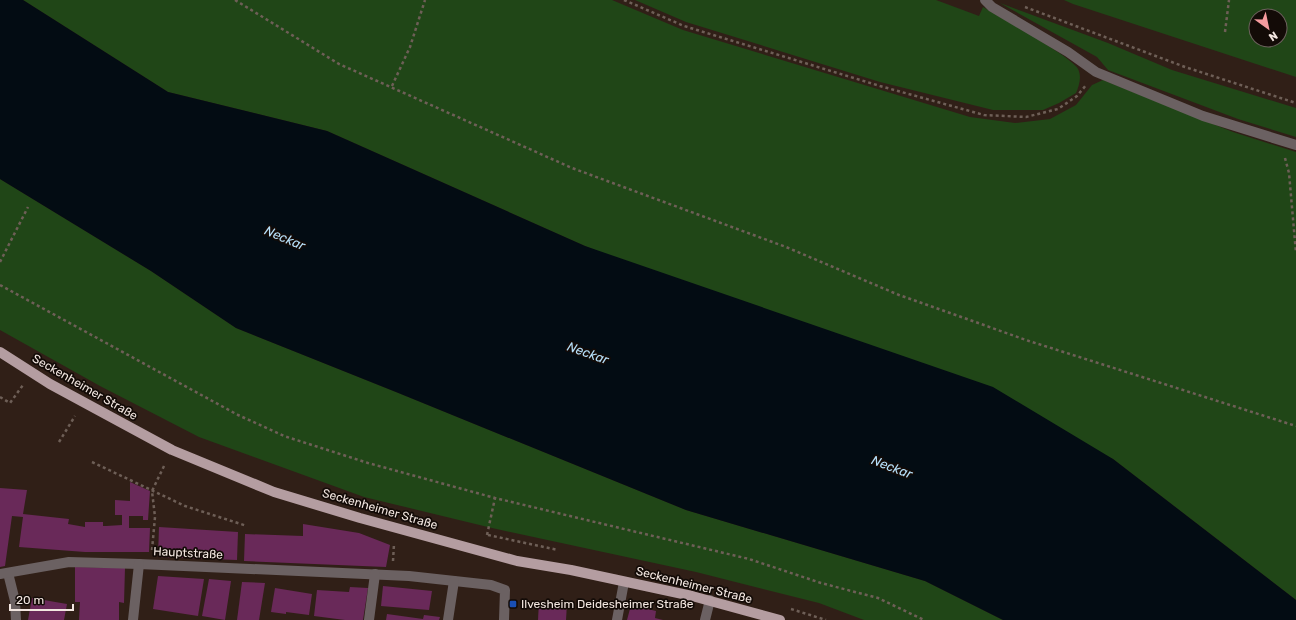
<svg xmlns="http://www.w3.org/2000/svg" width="1296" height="620" font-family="Rubik,sans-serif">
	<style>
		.green { fill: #204617; fill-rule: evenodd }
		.water { fill: #030c13 }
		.building { fill: #692959 }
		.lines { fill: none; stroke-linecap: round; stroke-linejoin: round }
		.path { stroke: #6e5f57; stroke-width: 2.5; stroke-dasharray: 3 3; stroke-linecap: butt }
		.minor { stroke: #6b6162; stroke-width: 10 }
		.major { stroke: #b49da1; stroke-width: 10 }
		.transit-dot { fill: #1a4fb4; stroke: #130b07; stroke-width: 1.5 }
		.labels { text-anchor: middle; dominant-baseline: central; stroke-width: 3.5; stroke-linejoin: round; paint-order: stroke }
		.street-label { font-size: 12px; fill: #f3e7e1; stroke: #130b07 }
		.poi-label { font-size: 12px; fill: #f3e7e1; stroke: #130b07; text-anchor: start }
		.water-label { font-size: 13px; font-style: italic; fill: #b7e0fa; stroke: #130b07 }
	</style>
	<rect width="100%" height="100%" fill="#301f17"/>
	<g class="green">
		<polygon points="23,0 612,0 683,30 970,117 1015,123 1050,119 1076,105 1092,85 1103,80 1233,132 1296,152 1296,600 1113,459 585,246 327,131 168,92"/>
		<path d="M 635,0 L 936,0 L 979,16 L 983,7 C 999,17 1072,57 1078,69 C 1082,77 1079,86 1076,93 L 1059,103 L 1043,110 L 993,110 L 880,82 L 686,22 Z"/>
		<path d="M 1064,0 L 1296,0 L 1296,77 L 1073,4 ZM 1256,16 L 1280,16 L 1280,40 L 1256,40 Z"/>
		<polygon points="1000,3 1108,43 1172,70 1296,108 1296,137 1238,119 1108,70 1097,57"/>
		<polygon points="0,179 151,271 236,328 396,392 686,510 925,581 1003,620 864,620 819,603 696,572 492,528 364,497 199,437 100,386 0,330"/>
	</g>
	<polygon class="water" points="0,0 23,0 168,92 327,131 585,246 993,387 1113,459 1296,600 1296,620 1003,620 925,581 686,510 396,392 236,328 151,271 0,179"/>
	<g class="building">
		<polygon points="130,482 150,491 148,520 143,520 143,516 129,516 129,528 150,528 149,552 85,552 19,547 23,517 12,516 5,566 0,567 0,488 27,490 23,514 69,519 68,524 85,527 85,522 103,522 103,526 106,526 122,525 122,515 115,515 115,500 130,501"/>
		<polygon points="303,524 359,533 390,545 386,567 244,561 245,534 303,536"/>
		<polygon points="159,527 238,532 237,560 158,557"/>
		<polygon points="75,567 125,568 124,603 119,602 119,620 79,620 80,602 75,602"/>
		<polygon points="158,576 204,579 198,616 153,609"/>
		<polygon points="209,579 231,581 225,620 202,616"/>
		<polygon points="242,582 265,583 259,620 237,620"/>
		<polygon points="383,586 432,591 429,610 381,606"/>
		<polygon points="350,587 368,588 363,620 345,620 314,616 317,590 349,592"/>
		<polygon points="275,588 312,594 309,615 286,612 286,614 271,612"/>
		<polygon points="32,598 67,604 64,620 28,620"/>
		<polygon points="539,601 567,603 566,620 538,620"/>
		<polygon points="631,605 656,611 655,618 663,620 627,620"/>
		<polygon points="387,614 423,619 424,615 440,617 439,620 386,620"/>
	</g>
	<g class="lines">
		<g class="path">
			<polyline points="235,0 339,64 572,168 786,247 899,295 1029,341 1296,426"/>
			<polyline points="624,0 684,26 880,86 984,115 1026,117 1058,109 1077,96 1087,84"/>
			<polyline points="1025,7 1185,67 1296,103"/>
			<polyline points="1225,32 1229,0"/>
			<polyline points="392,86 410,47 425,0"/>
			<polyline points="1285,158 1289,173 1296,253"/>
			<polyline points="0,262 28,207"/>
			<polyline points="0,285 238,415 284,436 368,463 495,498 749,559 821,583 878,598 924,620"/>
			<polyline points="0,397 10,403 23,385"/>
			<polyline points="59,442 75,416"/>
			<polyline points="92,462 185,506 247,526"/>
			<polyline points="487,535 495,498"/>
			<polyline points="488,535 558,550"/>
			<polyline points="152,550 155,517 152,491 165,464"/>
			<polyline points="393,561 394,544"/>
			<polyline points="791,609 826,620"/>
		</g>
		<g class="minor">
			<polyline points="985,0 992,7 1068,52 1096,72 1203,116 1296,145"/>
			<polyline points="8,573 15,601 16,620"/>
			<polyline points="0,574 69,562 139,564 409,576 491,585 505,590 504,620"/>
			<polyline points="133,620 139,564"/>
			<polyline points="369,620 375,574"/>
			<polyline points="448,620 454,581"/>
			<polyline points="617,620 624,582"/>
			<polyline points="705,620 710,600"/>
		</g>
		<polyline class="major" points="0,352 50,384 172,450 274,492 360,518 517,561 571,570 692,596 780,620"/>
	</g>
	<rect class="transit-dot" x="509" y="600" width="8" height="8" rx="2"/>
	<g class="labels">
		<g class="street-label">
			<text transform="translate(85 387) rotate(30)">Seckenheimer Straße</text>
			<text transform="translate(380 509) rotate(16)">Seckenheimer Straße</text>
			<text transform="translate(188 553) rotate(3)">Hauptstraße</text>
			<text transform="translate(694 585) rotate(14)">Seckenheimer Straße</text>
		</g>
		<g class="poi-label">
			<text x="521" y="604">Ilvesheim Deidesheimer Straße</text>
		</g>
		<g class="water-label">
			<text transform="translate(285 238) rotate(23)">Neckar</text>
			<text transform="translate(588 353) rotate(20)">Neckar</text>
			<text transform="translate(892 467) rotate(21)">Neckar</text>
		</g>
	</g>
	<g transform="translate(1268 28) rotate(147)"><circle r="19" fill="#130b07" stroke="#6d635e"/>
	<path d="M0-3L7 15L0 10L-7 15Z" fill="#f59b9e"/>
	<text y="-6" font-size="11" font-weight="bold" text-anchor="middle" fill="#f3e7e1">N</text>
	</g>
	<path d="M10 604v6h63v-6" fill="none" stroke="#f3e7e1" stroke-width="2"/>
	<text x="16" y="604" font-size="12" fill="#f3e7e1" stroke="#130b07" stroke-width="3" paint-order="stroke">20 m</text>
</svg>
